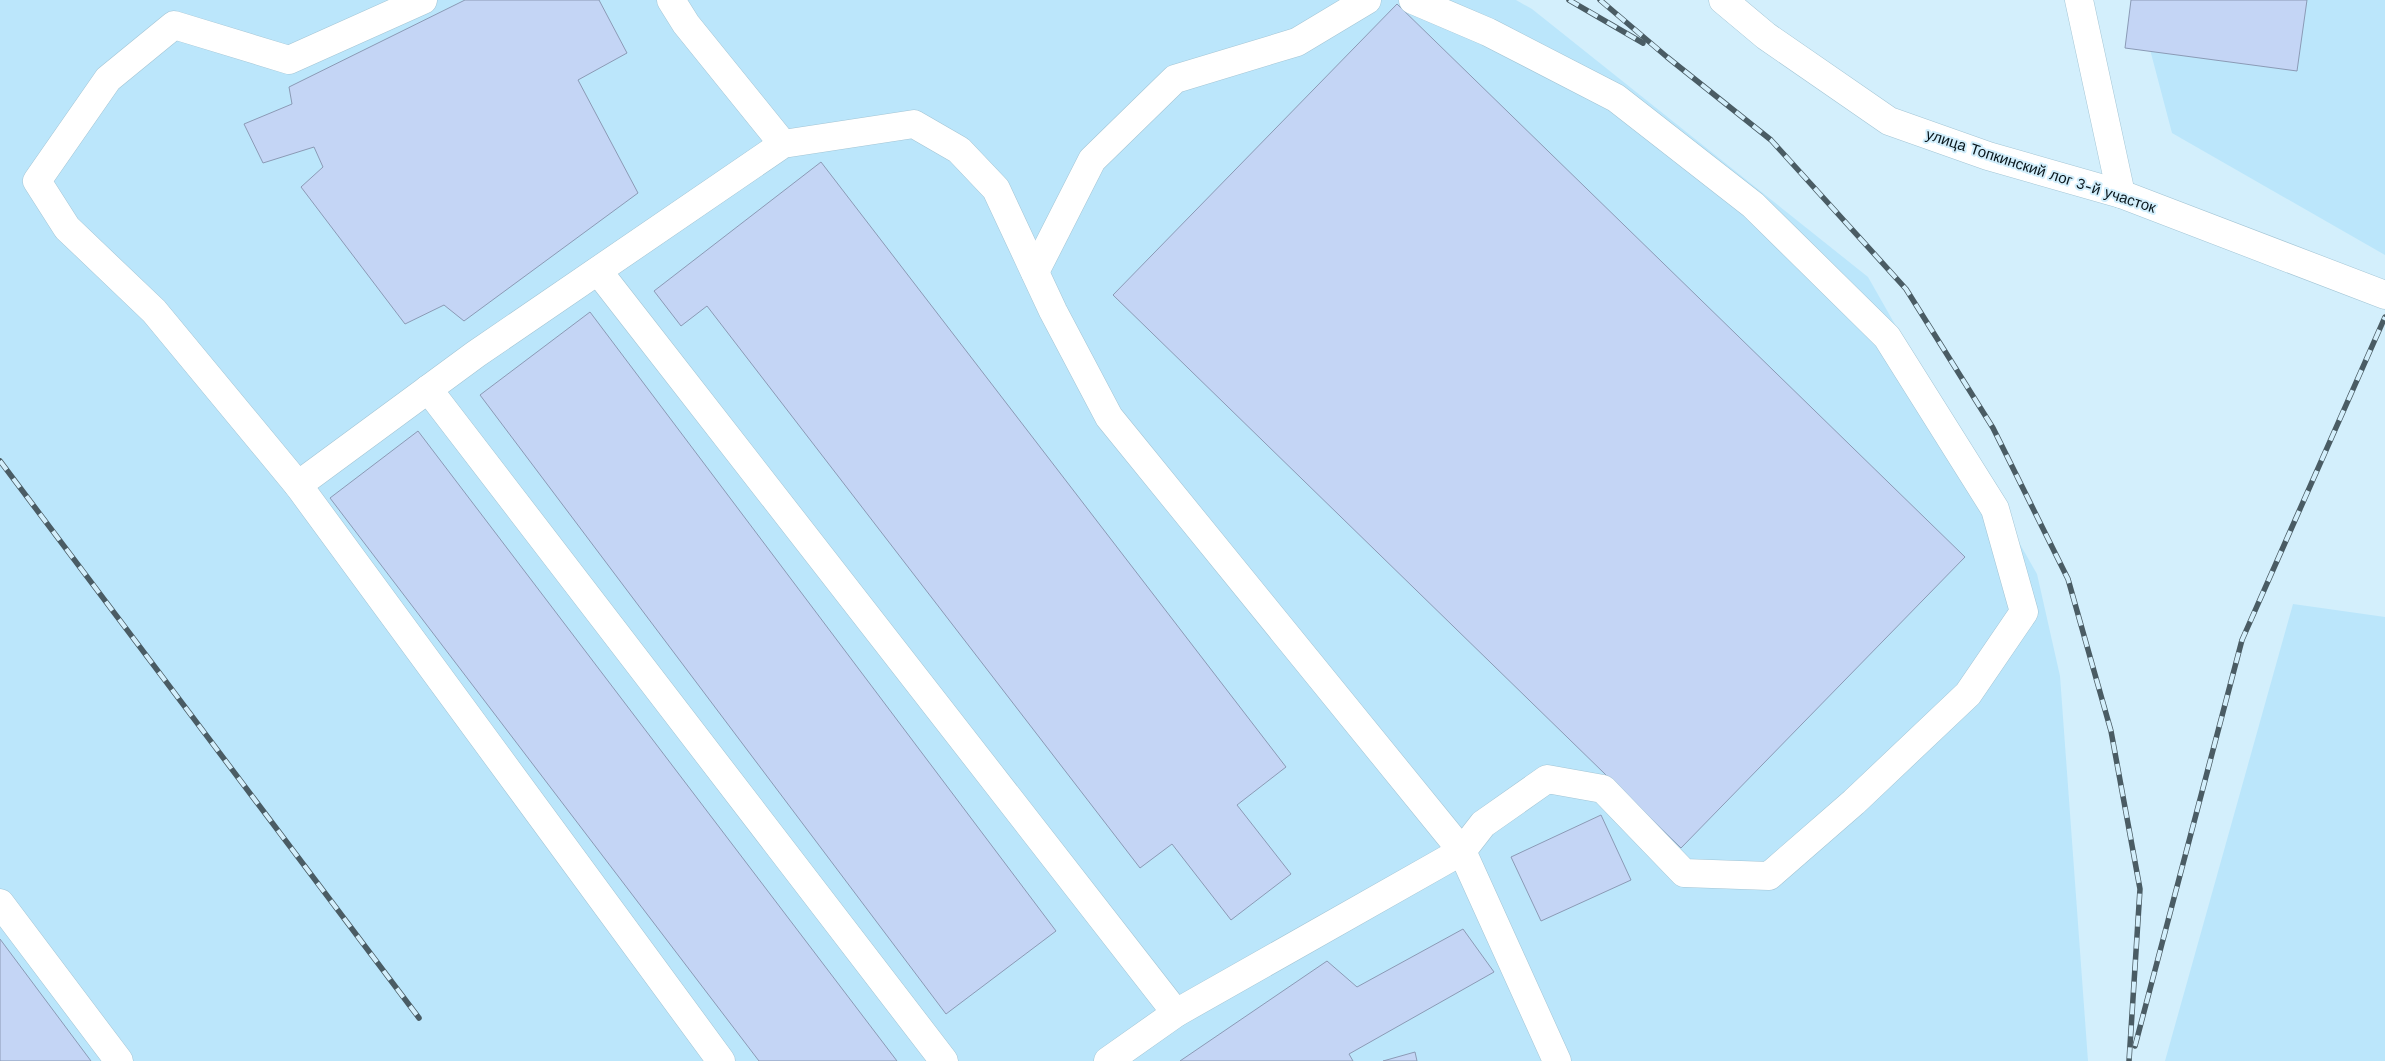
<svg xmlns="http://www.w3.org/2000/svg" width="2385" height="1061" font-family="'Work Sans',sans-serif">
	<style>
		.built { fill: #bbe6fb }
		.building { fill: #c4d5f5; stroke: #8b9ab5 }
		.lines { fill: none; stroke-linecap: round; stroke-linejoin: round }
		.minor-casing { stroke: #a3c5d5; stroke-width: 29 }
		.minor { stroke: #fff; stroke-width: 28 }
		.rail-casing { stroke: #4a5c64; stroke-width: 5.5 }
		.rail { stroke: #d3effc; stroke-width: 4; stroke-dasharray: 11; stroke-linecap: butt }
		.labels { text-anchor: middle; dominant-baseline: central; stroke-width: 4; stroke-linejoin: round; paint-order: stroke }
		.street-label { font-size: 15px; fill: #08151b; stroke: #d3effc }
	</style>
	<rect width="100%" height="100%" fill="#d3effc"/>
	<g class="built">
		<polygon points="0,0 1516,0 1532,9 1868,277 2037,574 2060,676 2088,1061 0,1061"/>
		<polygon points="2137,0 2385,0 2385,255 2172,133"/>
		<polygon points="2293,604 2385,617 2385,1061 2165,1061"/>
	</g>
	<g class="building">
		<polygon points="465,0 599,0 627,53 578,80 638,193 464,321 444,305 405,324 301,187 323,167 314,147 263,163 244,124 292,104 289,87"/>
		<polygon points="2131,0 2307,0 2297,71 2125,48"/>
		<polygon points="1397,4 1965,557 1681,848 1113,295"/>
		<polygon points="821,162 1286,767 1237,805 1291,874 1231,920 1172,844 1140,868 707,306 681,326 654,291"/>
		<polygon points="590,312 1056,931 946,1014 480,395"/>
		<polygon points="418,431 897,1061 759,1061 330,498"/>
		<polygon points="1601,815 1631,880 1541,921 1511,857"/>
		<polygon points="1463,929 1494,972 1349,1054 1353,1061 1180,1061 1327,961 1357,987"/>
		<polygon points="0,939 91,1061 0,1061"/>
		<polygon points="1415,1052 1417,1061 1383,1061"/>
	</g>
	<g class="lines">
		<g class="minor-casing">
			<g id="minor">
				<polyline points="671,0 686,24 783,144"/>
				<polyline points="1723,0 1766,36 1889,121 1988,156 2121,194 2385,295"/>
				<polyline points="2079,0 2121,194"/>
				<polyline points="598,271 1176,1013"/>
				<polyline points="1035,272 1092,160 1175,79 1297,42 1367,0"/>
				<polyline points="428,389 944,1061"/>
				<polyline points="298,485 154,311 67,228 37,181 108,79 174,25 289,60 423,0"/>
				<polyline points="0,903 119,1061"/>
				<polyline points="721,1061 298,485 476,354 783,144 914,124 959,150 996,189 1053,311 1109,417 1462,851 1557,1061"/>
				<polyline points="1108,1061 1176,1013 1462,851 1483,824 1547,779 1603,789 1684,873 1769,876 1854,802 1968,694 2024,612 1995,509 1887,337 1753,205 1616,98 1488,32 1413,0"/>
			</g>
		</g>
		<use href="#minor" class="minor"/>
		<g class="rail-casing">
			<g id="rail">
				<polyline points="1569,0 1643,43"/>
				<polyline points="1600,0 1667,57 1771,140 1906,289 1993,428 2068,579 2111,731 2140,889 2129,1061"/>
				<polyline points="0,461 419,1018"/>
				<polyline points="2135,1046 2242,640 2385,317"/>
			</g>
		</g>
		<use href="#rail" class="rail"/>
	</g>
	<g class="labels">
		<g class="street-label">
			<text transform="translate(2041 171) rotate(18)">улица Топкинский лог 3-й участок</text>
		</g>
	</g>
</svg>
